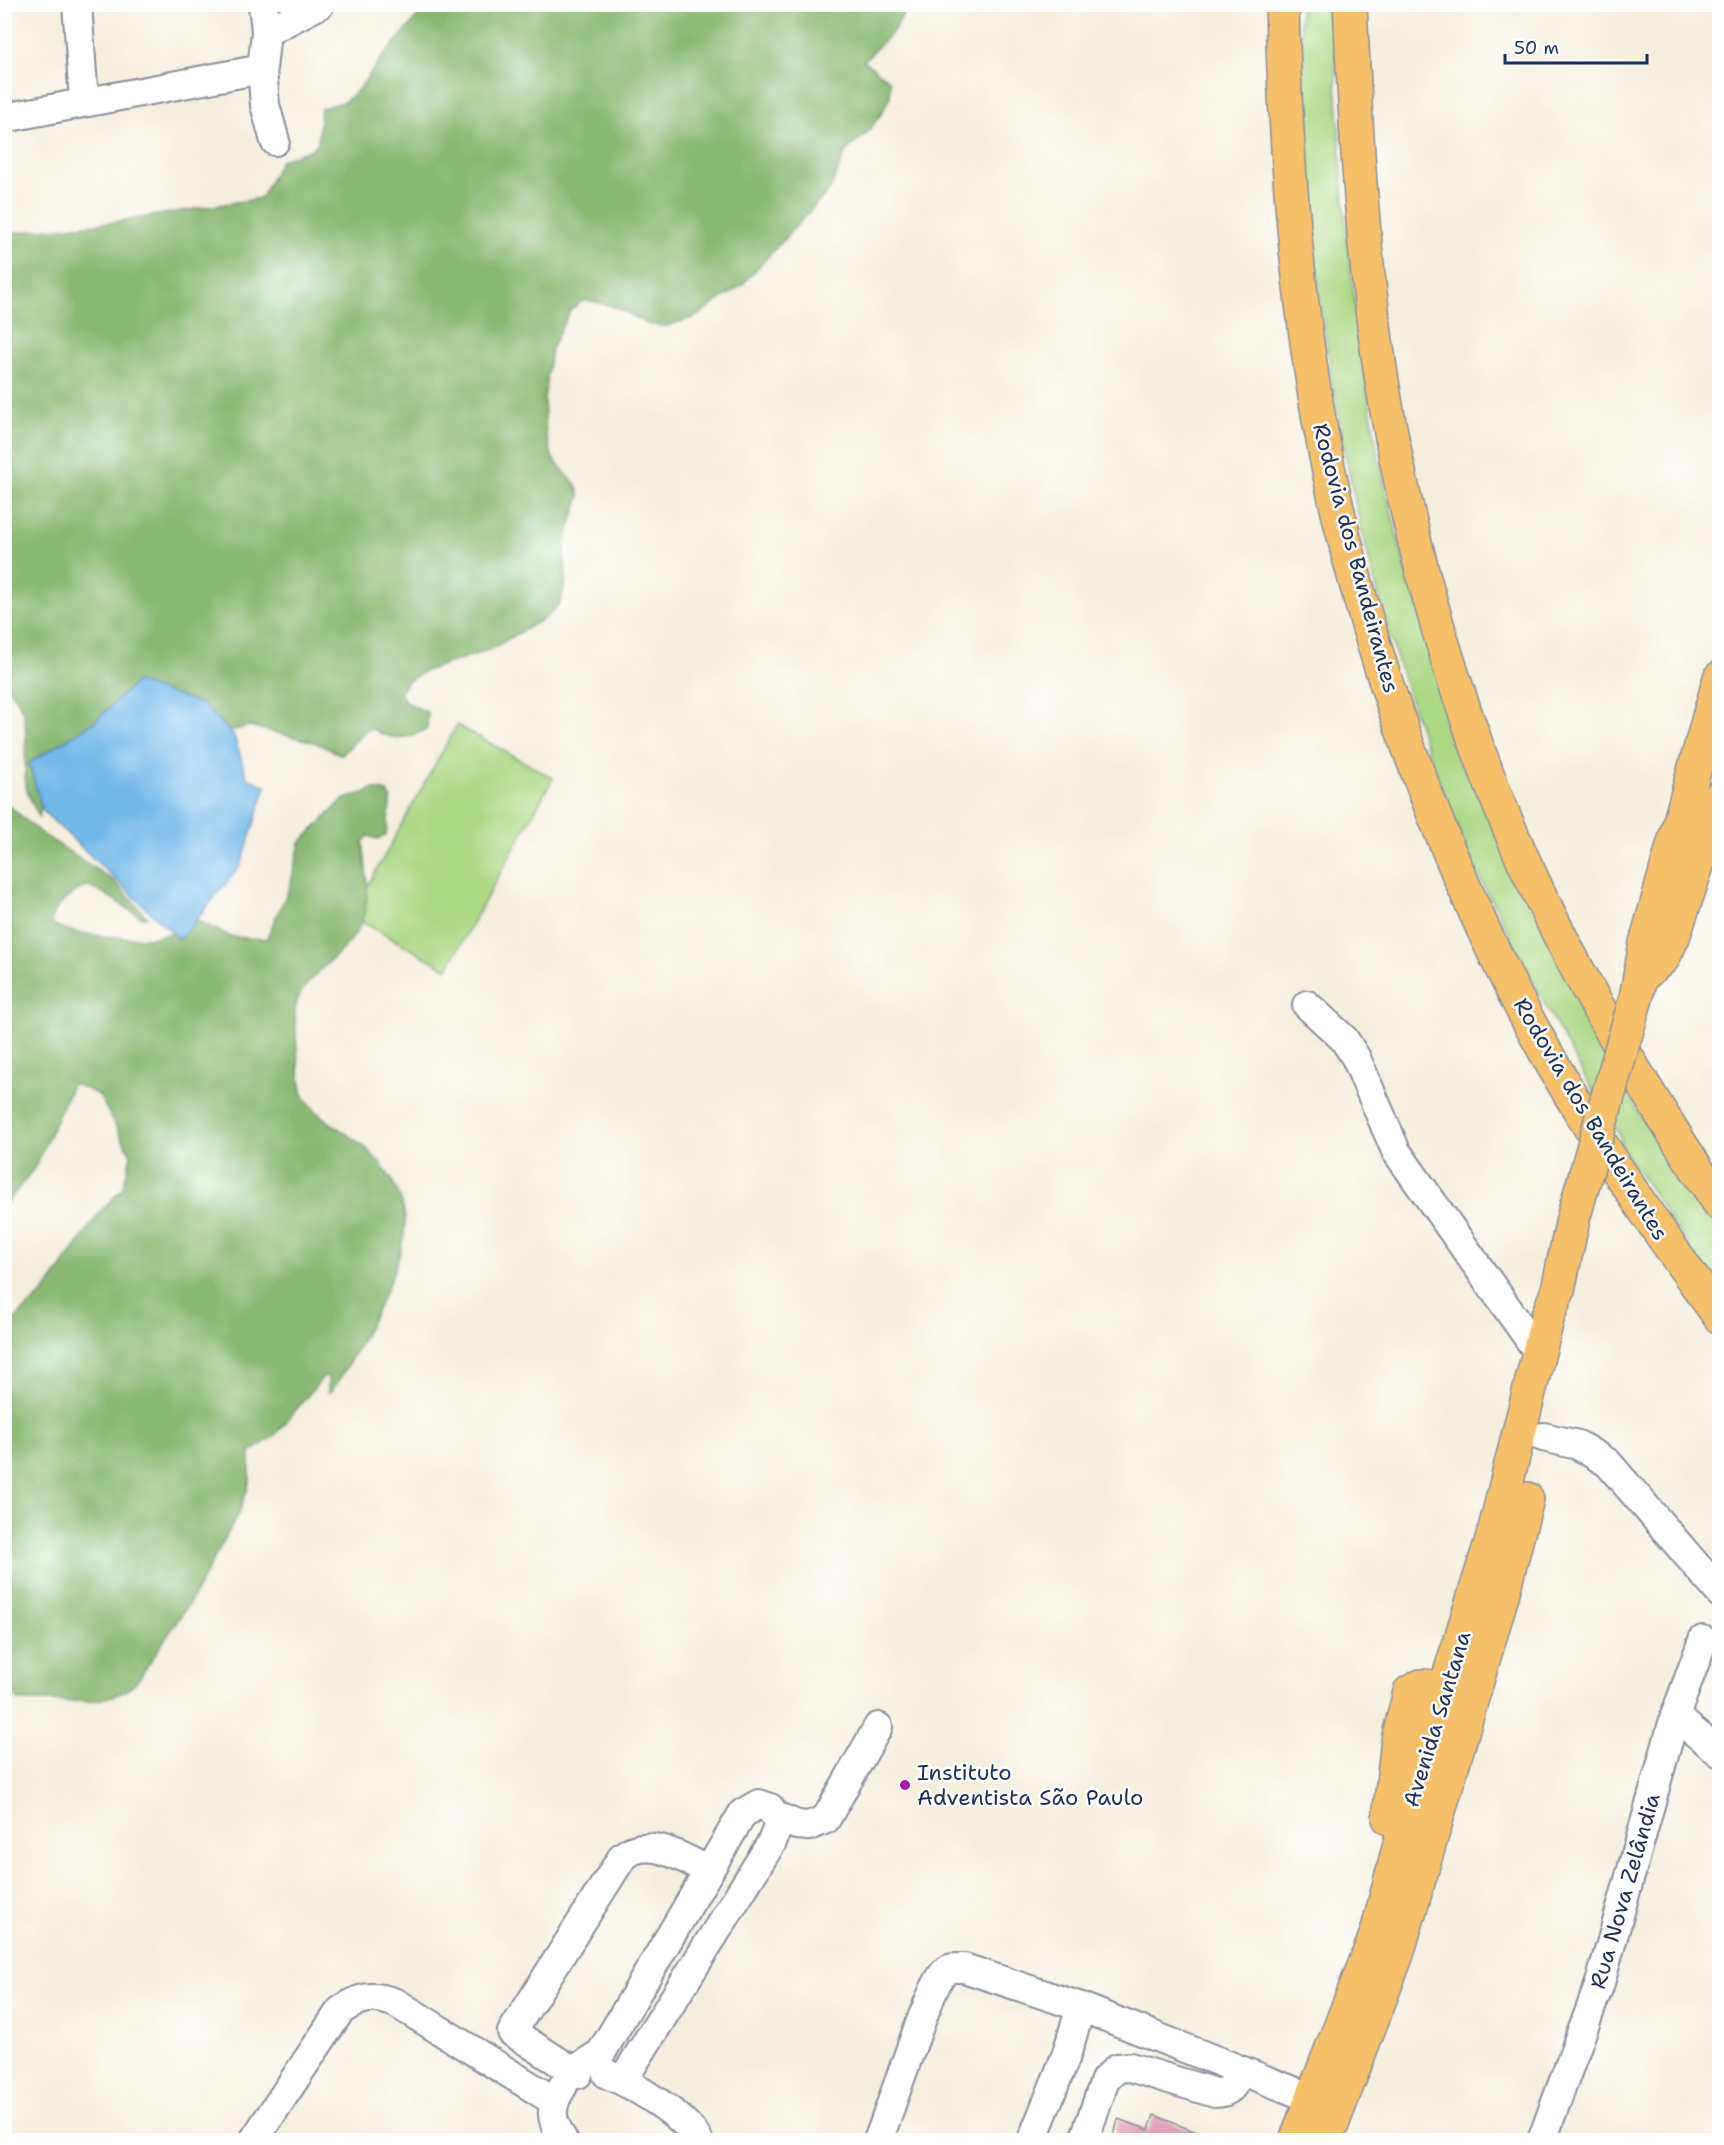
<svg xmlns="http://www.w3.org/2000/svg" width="1724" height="2145" font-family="'Shantell Sans',sans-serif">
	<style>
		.green { fill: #acd884; stroke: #648471; stroke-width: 1.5 }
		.forest { fill: #89b872; stroke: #527468; stroke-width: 1.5 }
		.water { fill: #72b9e9; stroke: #4674a4; stroke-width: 1.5 }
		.building { fill: #e2a1ba }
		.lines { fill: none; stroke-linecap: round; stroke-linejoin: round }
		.minor-casing { stroke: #888e9d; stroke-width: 32 }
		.major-casing { stroke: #888e9d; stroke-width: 36 }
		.highway-casing { stroke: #888e9d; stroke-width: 36 }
		.minor { stroke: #fff; stroke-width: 28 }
		.major { stroke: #f6c06b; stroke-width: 33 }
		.highway { stroke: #f6c06b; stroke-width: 33 }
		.major-bridge-casing { stroke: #888e9d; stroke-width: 36; stroke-linecap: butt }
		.major-bridge { stroke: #f6c06b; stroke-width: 33 }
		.poi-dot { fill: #b5179e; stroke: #fff; stroke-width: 2 }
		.labels { text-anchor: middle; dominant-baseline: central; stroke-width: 5; stroke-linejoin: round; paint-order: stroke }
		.street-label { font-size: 22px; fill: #1b2f5e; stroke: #fff }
		.poi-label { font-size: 22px; fill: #1b2f5e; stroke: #fff; text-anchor: start }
	</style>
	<rect width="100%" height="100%" fill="#fff"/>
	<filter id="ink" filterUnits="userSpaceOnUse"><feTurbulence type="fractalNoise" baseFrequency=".0167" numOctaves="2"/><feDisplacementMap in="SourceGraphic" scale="12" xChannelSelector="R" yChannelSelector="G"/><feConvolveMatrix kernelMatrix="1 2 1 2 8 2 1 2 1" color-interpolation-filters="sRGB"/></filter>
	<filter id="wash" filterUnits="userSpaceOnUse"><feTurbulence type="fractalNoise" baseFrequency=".008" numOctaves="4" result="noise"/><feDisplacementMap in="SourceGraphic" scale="24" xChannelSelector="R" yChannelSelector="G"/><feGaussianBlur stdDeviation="1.35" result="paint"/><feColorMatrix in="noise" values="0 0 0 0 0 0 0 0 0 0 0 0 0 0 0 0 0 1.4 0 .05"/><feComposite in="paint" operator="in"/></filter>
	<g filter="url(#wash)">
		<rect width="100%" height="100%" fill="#f4eedc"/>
		<g class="green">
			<path d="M 1300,5 L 1335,5 L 1336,84 L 1345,220 L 1358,334 L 1379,461 L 1405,568 L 1586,1019 L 1642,1119 L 1719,1232 L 1719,1291 L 1622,1148 L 1620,1136 C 1576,1064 1537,991 1500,915 C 1494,902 1486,892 1480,879 C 1354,598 1305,310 1300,5 Z"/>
			<polygon points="457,725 553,778 447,969 351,916"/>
		</g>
		<g class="forest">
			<path d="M 428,5 L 908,5 L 894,30 L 864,61 L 890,81 L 890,96 L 883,111 L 868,132 L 846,151 L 830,189 L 742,285 L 695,317 L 667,326 L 650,325 L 618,308 L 593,301 L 582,301 L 570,311 L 551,349 L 544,400 L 546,436 L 553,459 L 576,485 L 580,496 L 564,546 L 566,581 L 560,603 L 547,617 L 489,650 L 425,671 L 406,682 L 400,694 L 406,702 L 428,713 L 427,729 C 406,740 393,741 372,729 L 365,731 L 342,755 L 314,742 L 249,726 L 45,783 L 39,817 C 35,808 28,797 26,787 C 21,748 38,716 5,685 L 4,234 L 116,222 L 261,198 L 281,160 L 310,150 L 318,143 L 321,108 L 344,102 L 360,88 L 380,60 Z"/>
			<path d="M 374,789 L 387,792 L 391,798 L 386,835 L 378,839 L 368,836 L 363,842 C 366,869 371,897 361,923 C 349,956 295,977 295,1013 C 295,1026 299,1084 303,1094 C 315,1119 349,1132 368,1150 C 386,1168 399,1187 404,1212 C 413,1254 355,1354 332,1391 L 328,1392 L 328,1377 L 324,1376 L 275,1435 L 250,1453 L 250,1481 L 240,1511 L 193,1597 L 136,1683 C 108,1709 57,1700 20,1701 L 4,1688 L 5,1328 L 45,1291 L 100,1212 L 123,1188 L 131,1155 L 99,1095 L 73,1083 L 35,1167 L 5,1205 L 5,802 L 39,832 L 114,881 L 147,917 L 141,917 L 102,892 L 85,886 C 72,893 52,907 51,923 C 70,936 133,940 157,937 C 171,935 182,928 194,919 L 231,937 L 266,939 L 290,887 L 300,843 L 343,800 Z"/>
		</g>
		<polygon class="water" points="136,682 202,704 234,736 247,778 266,786 241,865 180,940 43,811 29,763 94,722"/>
		<g id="blocks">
			<polygon class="building" points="1154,2115 1216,2140 1113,2140 1118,2119 1149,2130"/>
		</g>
	</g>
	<g filter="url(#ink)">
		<use href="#blocks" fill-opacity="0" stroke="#888e9d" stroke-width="1.5"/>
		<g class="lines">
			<g class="minor-casing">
				<g id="minor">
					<polyline points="77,4 84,101"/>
					<polyline points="263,4 266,32 262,69 265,105 275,141"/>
					<polyline points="266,32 320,4"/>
					<polyline points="4,118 262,69"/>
					<polyline points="1307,1005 1344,1039 1356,1058 1396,1151 1539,1353"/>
					<polyline points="1543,1437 1578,1445 1608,1463 1720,1593"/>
					<polyline points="1675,1716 1720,1753"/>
					<polyline points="778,1817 797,1825 809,1826 826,1819 878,1727"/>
					<polyline points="581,2066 601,2053 743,1813 759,1804 770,1808 779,1823 772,1842 623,2080"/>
					<path d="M 578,2074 L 512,2032 L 623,1856 C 649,1835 683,1858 709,1871"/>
					<path d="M 607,2074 C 632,2084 686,2116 698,2140"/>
					<path d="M 254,2140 L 340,2011 C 360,1997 372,1994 396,2003 L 554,2101"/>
					<path d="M 563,2140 C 550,2119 549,2107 563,2086"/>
					<path d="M 878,2140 C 889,2115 931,1980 946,1971 C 951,1967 958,1968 964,1968 L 1081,2007 L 1311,2098"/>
					<polyline points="1032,2140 1066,2056 1081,2007"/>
					<path d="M 1084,2140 L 1105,2080 L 1117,2068 L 1130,2067 L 1215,2093 C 1231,2093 1234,2085 1240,2072"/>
					<polyline points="1542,2140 1600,1983 1675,1716 1703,1640"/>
				</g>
			</g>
			<g class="major-casing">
				<g id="major">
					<polyline points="1643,975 1663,958 1673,937 1720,797"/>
					<polyline points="1636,998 1646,943 1720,678"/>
					<polyline points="1389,1818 1398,1740 1410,1692 1421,1686 1435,1687 1455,1709"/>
					<polyline points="1296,2140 1377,1933 1415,1785 1494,1533 1548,1316 1558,1290 1573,1219"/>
					<polyline points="1326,2140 1397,1954 1501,1599 1527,1499"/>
				</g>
			</g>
			<g class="highway-casing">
				<g id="highway">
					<path d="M 1282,4 C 1285,143 1295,283 1319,420 C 1354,617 1428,823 1518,1001 C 1575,1112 1647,1216 1720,1317"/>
					<path d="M 1350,4 C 1357,158 1365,312 1397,463 C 1419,571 1453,686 1493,789 C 1551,935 1632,1074 1720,1204"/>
				</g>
			</g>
			<use href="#minor" class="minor"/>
			<use href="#major" class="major"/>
			<use href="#highway" class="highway"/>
			<g class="major-bridge-casing">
				<polyline id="major-bridge" points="1573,1219 1636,998"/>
			</g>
			<use href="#major-bridge" class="major-bridge"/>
		</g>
	</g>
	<circle class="poi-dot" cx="905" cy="1785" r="6"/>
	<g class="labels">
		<g class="street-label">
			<text transform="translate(1356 558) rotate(75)">Rodovia dos Bandeirantes</text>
			<text transform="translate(1591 1119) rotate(59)">Rodovia dos Bandeirantes</text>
			<text transform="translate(1437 1719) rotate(-73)">Avenida Santana</text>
			<text transform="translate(1625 1891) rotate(-74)">Rua Nova Zelândia</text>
		</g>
		<g class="poi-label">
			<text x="917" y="1772">Instituto<tspan x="917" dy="25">Adventista São Paulo</tspan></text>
		</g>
	</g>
	<rect width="1724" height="2145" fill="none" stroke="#fff" stroke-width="24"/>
	<path d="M1505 54v9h142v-9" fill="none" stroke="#1b2f5e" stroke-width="3"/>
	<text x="1514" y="54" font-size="18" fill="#1b2f5e" stroke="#ffffff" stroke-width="4.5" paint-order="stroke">50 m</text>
</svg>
